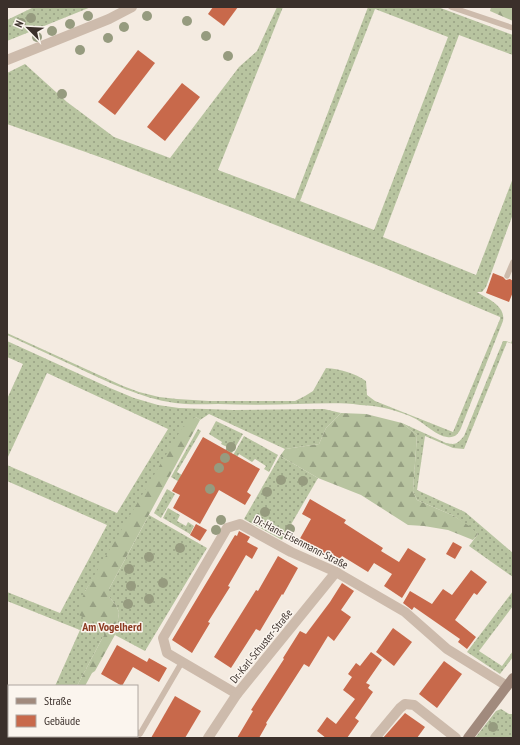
<svg xmlns="http://www.w3.org/2000/svg" width="520" height="745" font-family="'PT Sans Narrow',sans-serif">
	<style>
		.grass { fill: url(#grass-dots); fill-rule: evenodd }
		.forest { fill: url(#forest-firs) }
		.building { fill: #c8694b }
		.lines { fill: none; stroke-linecap: round; stroke-linejoin: round }
		.lane { stroke: #cdbbac; stroke-width: 5.5 }
		.street { stroke: #cdbbac; stroke-width: 10 }
		.secondary { stroke: #a18a7d; stroke-width: 10 }
		.tree { fill: #969b7f }
		.labels { text-anchor: middle; dominant-baseline: central; stroke-width: 3; stroke-linejoin: round; paint-order: stroke }
		.street-label { font-size: 11px; fill: #3b302b; stroke: #fbf5ee }
		.neighbourhood-label { font-size: 12px; font-weight: bold; fill: #8c3b22; stroke: #fbf5ee }
	</style>
	<defs>
		<pattern id="grass-dots" width="8" height="8" patternUnits="userSpaceOnUse"><rect width="8" height="8" fill="#b8c4a0"/><path d="M2 2h.1M6 6h.1" fill="none" stroke="#97a083" stroke-width="1.8" stroke-linecap="round"/></pattern>
		<pattern id="forest-firs" width="22" height="20" patternUnits="userSpaceOnUse"><rect width="22" height="20" fill="#b8c4a0"/><path d="M5 1l3.5 6h-7zM16 11l3.5 6h-7z" fill="#97a083"/></pattern>
	</defs>
	<rect width="100%" height="100%" fill="#f4ebe1"/>
	<g class="grass">
		<polygon points="34,7 91,7 7,41 7,20"/>
		<path d="M 277,7 L 283,7 L 218,170 L 295,199 L 368,7 L 438,7 L 513,35 L 513,55 L 459,35 L 383,237 L 476,275 L 513,178 L 513,214 L 486,287 L 482,292 L 477,292 C 488,299 506,306 503,321 L 461,428 C 458,435 454,438 447,437 C 437,436 425,424 416,419 C 398,410 380,406 360,405 C 339,402 318,404 297,404 C 270,405 244,405 218,404 C 204,404 189,405 175,403 C 140,398 108,382 76,367 C 53,356 30,346 7,335 L 7,333 L 123,386 L 139,392 L 159,397 L 177,399 L 209,401 L 295,401 L 305,396 L 313,391 L 326,368 C 340,369 355,373 366,381 L 367,395 L 375,401 L 453,432 L 500,319 L 500,317 L 384,268 L 248,214 L 108,160 L 7,124 L 7,73 L 25,64 L 67,102 L 114,137 L 170,158 L 239,67 L 257,51 ZM 375,9 L 448,37 L 374,230 L 300,201 Z"/>
		<path d="M 513,337 L 513,344 L 507,342 L 464,449 L 453,448 L 425,436 L 417,490 L 465,512 L 513,553 L 513,577 L 469,546 L 478,534 L 454,516 L 417,500 L 413,491 L 417,435 L 402,423 L 446,443 C 456,445 457,444 464,436 L 503,341 L 506,341 L 511,343 Z"/>
		<polygon points="7,341 110,388 134,398 158,405 179,408 233,410 324,409 341,413 326,428 319,444 285,449 209,414 200,420 196,417 85,591 104,629 104,635 77,686 55,686 80,630 7,601 7,592 60,613 107,525 7,481 7,465 117,513 168,429 47,373 7,459 7,399 23,364 7,357"/>
		<polygon points="216,421 243,434 221,472 215,468 227,447 221,444 222,442 209,434"/>
		<polygon points="198,429 201,431 177,472 185,477 181,483 171,477"/>
		<polygon points="244,436 278,455 269,472 264,469 266,466 255,459 252,462 239,454 232,466 228,464"/>
		<polygon points="280,456 318,478 282,540 244,519"/>
		<polygon points="167,489 175,494 161,518 154,513"/>
		<polygon points="168,508 180,515 177,521 186,526 188,522 194,526 190,534 163,518"/>
		<polygon points="149,515 207,548 145,651 115,635 116,633 119,612 116,605 109,597 109,589"/>
		<polygon points="513,591 513,606 479,651 502,666 513,651 513,657 500,674 467,652"/>
		<polygon points="501,709 509,714 512,714 513,713 513,738 475,738 496,711"/>
	</g>
	<g class="forest">
		<polygon points="491,7 513,7 513,21 490,11"/>
		<polygon points="341,413 366,414 402,423 417,435 413,491 417,500 454,516 469,526 478,534 473,540 448,530 424,526 408,525 361,495 318,478 280,456 285,449 319,444 326,428"/>
		<polygon points="196,417 200,420 109,589 109,597 116,605 119,612 116,633 95,671 92,673 85,686 77,686 104,635 104,629 79,615 78,609 85,591 182,428 189,421"/>
	</g>
	<g class="building">
		<polygon points="213,7 238,7 224,26 208,14"/>
		<polygon points="138,50 155,63 115,115 98,102"/>
		<polygon points="182,83 200,97 165,141 147,127"/>
		<polygon points="493,273 503,277 506,280 510,279 513,281 513,292 509,302 486,293"/>
		<polygon points="203,437 260,469 247,492 251,495 245,505 219,490 200,524 173,508 180,495 172,491"/>
		<polygon points="310,499 346,520 344,523 383,548 381,551 399,562 408,548 426,559 402,598 384,586 392,574 374,563 368,572 342,556 340,559 328,552 325,557 298,542 311,519 302,514"/>
		<polygon points="196,524 207,530 200,541 190,535"/>
		<polygon points="239,531 250,537 247,542 258,548 252,559 246,555 228,586 230,587 208,622 210,623 192,653 172,640 235,535 237,536"/>
		<polygon points="453,542 462,547 455,559 446,554"/>
		<polygon points="278,556 298,568 283,595 282,594 260,631 256,629 231,668 214,657 256,590 258,591"/>
		<polygon points="471,570 487,582 477,595 474,593 455,620 476,637 467,649 458,642 460,639 414,607 412,610 403,603 410,591 432,604 443,589 452,595"/>
		<polygon points="342,583 354,591 341,610 351,617 334,641 328,636 309,667 304,664 266,723 267,724 259,738 237,738 253,711 251,710 284,659 283,658 300,631 306,634 330,602"/>
		<polygon points="393,628 412,642 394,666 376,652"/>
		<polygon points="117,645 147,662 149,658 167,668 159,682 133,667 122,686 101,674"/>
		<polygon points="371,652 382,660 366,683 370,685 368,688 373,692 355,718 359,721 347,738 326,738 317,731 327,717 336,724 355,699 343,690 352,677 348,674 356,663 360,666"/>
		<polygon points="444,661 462,674 437,708 419,694"/>
		<polygon points="175,696 201,711 185,738 151,738"/>
		<polygon points="405,713 425,727 417,738 383,738"/>
	</g>
	<g class="lines">
		<g class="lane">
			<polyline points="451,7 513,28"/>
			<polyline points="507,276 513,262"/>
			<polyline points="137,732 140,734 182,662"/>
		</g>
		<g class="street">
			<polyline points="7,60 109,19 132,7"/>
			<polyline points="237,694 167,653 163,638 227,528 240,524 291,552 336,572 405,612 447,649 507,686"/>
			<polyline points="208,738 237,694 336,572"/>
			<polyline points="375,738 400,708 405,704 414,705 456,738"/>
		</g>
		<polyline class="secondary" points="468,738 513,678"/>
	</g>
	<g class="tree">
		<circle cx="88" cy="16" r="5"/>
		<circle cx="147" cy="16" r="5"/>
		<circle cx="31" cy="18" r="5"/>
		<circle cx="187" cy="21" r="5"/>
		<circle cx="21" cy="23" r="5"/>
		<circle cx="70" cy="24" r="5"/>
		<circle cx="124" cy="27" r="5"/>
		<circle cx="52" cy="31" r="5"/>
		<circle cx="206" cy="36" r="5"/>
		<circle cx="37" cy="37" r="5"/>
		<circle cx="108" cy="38" r="5"/>
		<circle cx="80" cy="50" r="5"/>
		<circle cx="228" cy="56" r="5"/>
		<circle cx="62" cy="94" r="5"/>
		<circle cx="231" cy="447" r="5"/>
		<circle cx="225" cy="458" r="5"/>
		<circle cx="219" cy="468" r="5"/>
		<circle cx="281" cy="480" r="5"/>
		<circle cx="303" cy="481" r="5"/>
		<circle cx="210" cy="489" r="5"/>
		<circle cx="267" cy="492" r="5"/>
		<circle cx="265" cy="512" r="5"/>
		<circle cx="221" cy="520" r="5"/>
		<circle cx="290" cy="529" r="5"/>
		<circle cx="216" cy="530" r="5"/>
		<circle cx="180" cy="548" r="5"/>
		<circle cx="149" cy="557" r="5"/>
		<circle cx="129" cy="569" r="5"/>
		<circle cx="163" cy="583" r="5"/>
		<circle cx="131" cy="586" r="5"/>
		<circle cx="149" cy="599" r="5"/>
		<circle cx="128" cy="604" r="5"/>
		<circle cx="493" cy="727" r="5"/>
	</g>
	<g class="labels">
		<g class="street-label">
			<text transform="translate(301 542) rotate(27)">Dr.-Hans-Eisenmann-Straße</text>
			<text transform="translate(261 646) rotate(-51)">Dr.-Karl-Schuster-Straße</text>
		</g>
		<g class="neighbourhood-label">
			<text x="112" y="626">Am Vogelherd</text>
		</g>
	</g>
	<rect width="520" height="745" fill="none" stroke="#3b302b" stroke-width="16"/>
	<rect x="8" y="685" width="130" height="52" fill="#fbf5ee" stroke="#aea6a0"/>
	<rect x="16" y="698" width="20" height="6" fill="#a18a7d" stroke="#aea6a0"/>
	<text x="44" y="705" font-size="12" fill="#3b302b">Straße</text>
	<rect x="16" y="715" width="20" height="12" fill="#c8694b" stroke="#aea6a0"/>
	<text x="44" y="725" font-size="12" fill="#3b302b">Gebäude</text>
	<g transform="translate(28 28) rotate(294)" stroke="#fbf5ee" stroke-width="3" paint-order="stroke">
	<path d="M0-3L7 15L0 10L-7 15Z" fill="#3b302b"/>
	<text y="-6" font-size="11" font-weight="bold" text-anchor="middle" fill="#3b302b">N</text>
	</g>
</svg>
